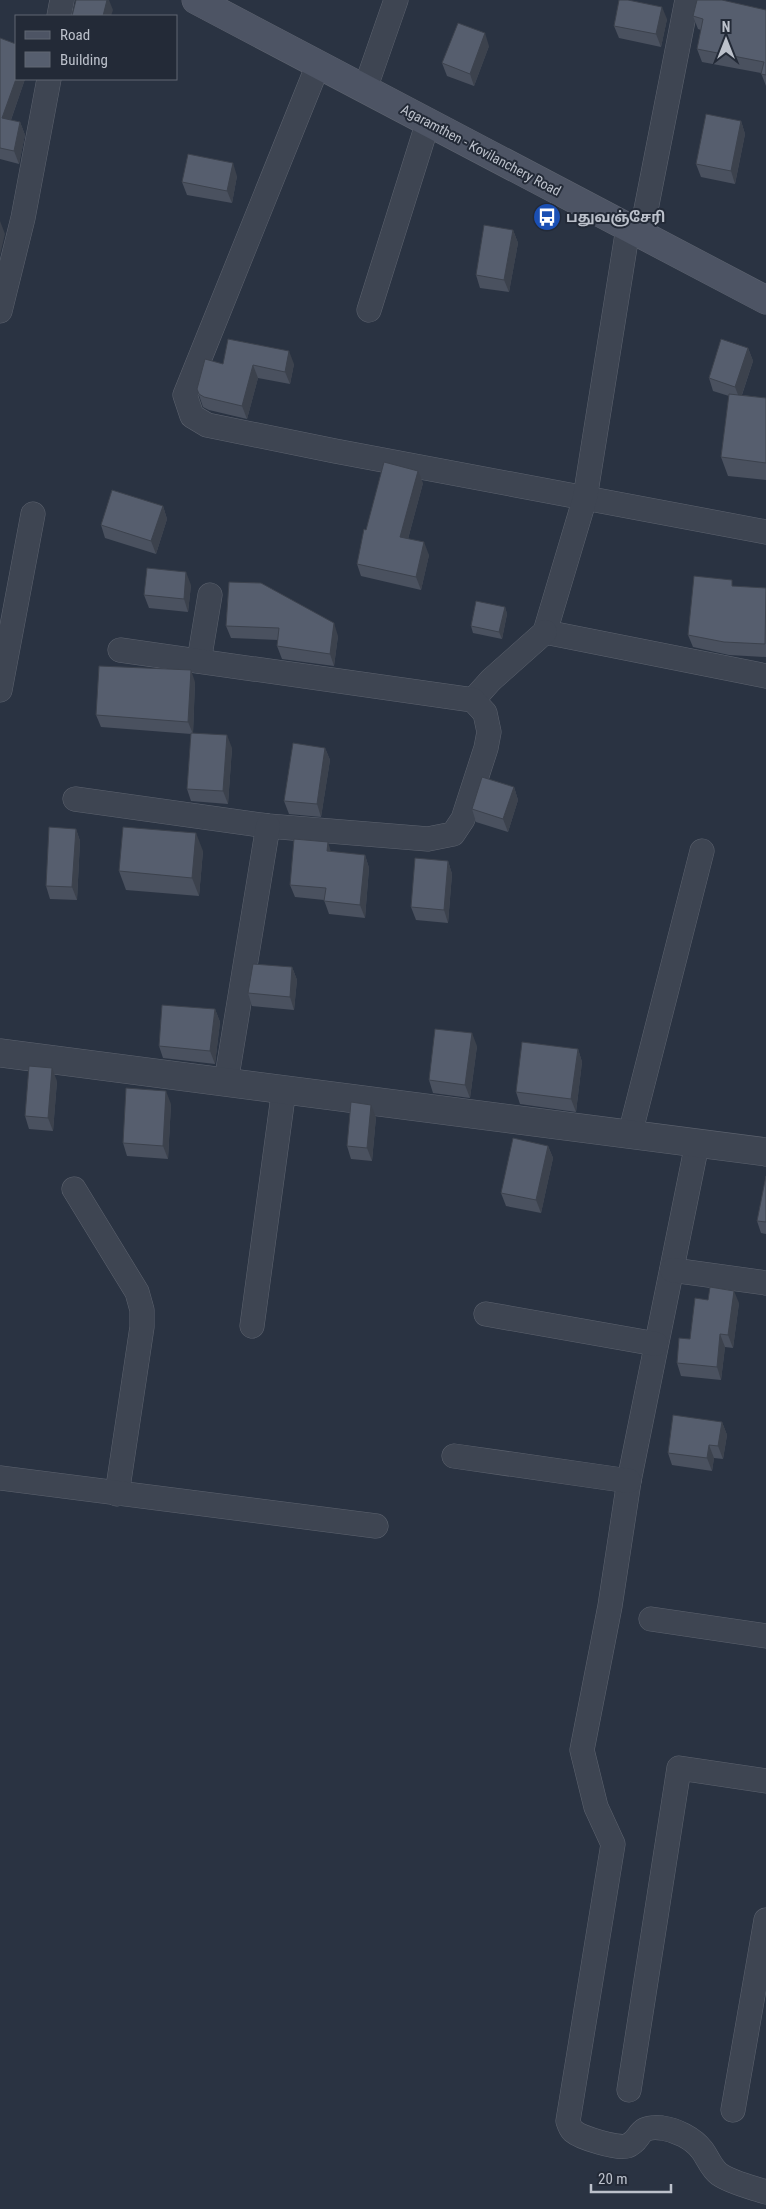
<svg xmlns="http://www.w3.org/2000/svg" width="766" height="2209" font-family="'Roboto Condensed','Noto Sans Tamil',sans-serif">
	<style>
		.lines { fill: none; stroke-linecap: round; stroke-linejoin: round }
		.minor-casing { stroke: #5d636f; stroke-width: 25 }
		.tertiary-casing { stroke: #5d636f; stroke-width: 29 }
		.secondary-casing { stroke: #5d636f; stroke-width: 29 }
		.minor { stroke: #3e4552; stroke-width: 24 }
		.tertiary { stroke: #3e4552; stroke-width: 28 }
		.secondary { stroke: #4d5464; stroke-width: 28 }
		.wall { fill: #4a515f }
		.shaded-wall { fill: #3c424d }
		.building { fill: #565e6e; stroke: #3c424d }
		.labels { text-anchor: middle; dominant-baseline: central; stroke-width: 4; stroke-linejoin: round; paint-order: stroke }
		.street-label { font-size: 14px; fill: #bcc1cb; stroke: #232a37 }
		.poi-label { font-size: 14px; font-weight: bold; fill: #bcc1cb; stroke: #232a37; text-anchor: start }
	</style>
	<rect width="100%" height="100%" fill="#2a3342"/>
	<g class="lines">
		<g class="minor-casing">
			<g id="minor">
				<polyline points="59,16 62,0"/>
				<polyline points="318,65 185,395 192,416 207,425 335,451 766,532"/>
				<polyline points="365,89 396,0"/>
				<polyline points="628,228 585,498 545,632 766,676"/>
				<polyline points="641,235 687,0"/>
				<polyline points="369,310 428,122"/>
				<polyline points="0,311 23,218 49,79"/>
				<polyline points="199,661 210,595"/>
				<polyline points="0,690 33,514"/>
				<polyline points="473,700 491,680 545,632"/>
				<polyline points="75,799 268,826 428,839 453,834 463,819 486,748 489,732 485,713 473,700 120,650"/>
				<polyline points="226,1082 268,826"/>
				<polyline points="630,1134 702,851"/>
				<path d="M 697,1144 L 629,1481 L 610,1606 L 582,1750 L 596,1807 L 613,1844 L 568,2121 C 569,2124 570,2128 573,2131 C 581,2138 618,2149 627,2146 C 643,2140 635,2125 662,2128 C 676,2130 693,2138 702,2150 C 708,2158 711,2168 719,2174 C 732,2183 751,2187 766,2192"/>
				<polyline points="74,1189 137,1292 142,1310 142,1327 117,1494"/>
				<polyline points="672,1270 766,1283"/>
				<polyline points="486,1314 656,1344"/>
				<polyline points="252,1326 284,1089"/>
				<polyline points="454,1456 629,1481"/>
				<polyline points="0,1478 376,1526"/>
				<polyline points="651,1619 766,1636"/>
				<polyline points="629,2090 679,1768 766,1781"/>
				<polyline points="733,2110 766,1920"/>
			</g>
		</g>
		<g class="tertiary-casing">
			<polyline id="tertiary" points="0,1053 766,1152"/>
		</g>
		<g class="secondary-casing">
			<polyline id="secondary" points="196,0 766,300"/>
		</g>
		<use href="#minor" class="minor"/>
		<use href="#tertiary" class="tertiary"/>
		<use href="#secondary" class="secondary"/>
	</g>
	<g class="wall">
		<polygon points="766,10 766,86 761,73 702,62 697,49 701,30 698,29 693,16"/>
		<polygon points="667,19 661,47 619,38 614,26"/>
		<polygon points="0,38 16,79 25,79 11,120 20,122 25,135 19,164 0,159"/>
		<polygon points="489,46 474,86 447,76 442,63"/>
		<polygon points="741,121 745,134 735,184 701,177 696,164"/>
		<polygon points="237,176 232,203 187,195 182,182"/>
		<polygon points="513,230 518,243 509,292 480,288 476,275"/>
		<polygon points="748,348 753,361 742,395 766,398 766,480 728,476 721,457 729,396 713,391 709,378"/>
		<polygon points="223,364 294,364 290,384 258,378 247,419 209,410 203,407 197,389"/>
		<polygon points="423,483 408,539 429,555 421,590 361,576 357,564 366,530"/>
		<polygon points="163,506 167,519 156,554 105,538 101,525"/>
		<polygon points="229,582 338,636 334,666 282,659 277,646 278,640 231,638 226,626"/>
		<polygon points="191,585 188,612 149,608 144,595"/>
		<polygon points="735,586 766,588 766,657 729,655 693,647 688,635"/>
		<polygon points="505,607 507,614 502,639 473,633 471,626"/>
		<polygon points="195,682 193,733 232,748 228,804 191,801 187,789 191,734 101,727 96,715"/>
		<polygon points="325,748 330,760 321,817 289,814 284,801"/>
		<polygon points="514,787 518,800 508,832 476,822 472,809"/>
		<polygon points="76,829 80,841 77,900 50,899 46,886"/>
		<polygon points="203,851 199,896 126,890 119,871"/>
		<polygon points="331,852 365,855 369,868 365,918 329,914 324,900 295,897 290,885"/>
		<polygon points="448,861 452,874 448,923 416,920 411,907"/>
		<polygon points="292,967 297,980 294,1010 252,1006 248,993"/>
		<polygon points="215,1009 220,1022 215,1064 163,1058 159,1046"/>
		<polygon points="477,1046 470,1098 433,1093 429,1080"/>
		<polygon points="578,1049 582,1062 576,1112 520,1104 516,1092"/>
		<polygon points="57,1081 53,1131 29,1129 25,1116"/>
		<polygon points="171,1104 168,1159 127,1156 123,1143"/>
		<polygon points="376,1117 372,1161 351,1159 347,1146"/>
		<polygon points="548,1146 553,1158 541,1213 506,1206 501,1193"/>
		<polygon points="766,1176 766,1234 761,1233 757,1221"/>
		<polygon points="739,1303 733,1348 725,1347 721,1380 681,1376 677,1363 690,1339"/>
		<polygon points="722,1422 727,1435 723,1459 714,1458 712,1471 672,1465 668,1453"/>
	</g>
	<g class="shaded-wall">
		<polygon points="107,0 109,0 113,10 111,16 103,16"/>
		<polygon points="662,7 667,19 661,47 656,34"/>
		<polygon points="485,33 489,46 474,86 470,74"/>
		<polygon points="16,79 25,79 7,131 2,118"/>
		<polygon points="741,121 745,134 735,184 731,171"/>
		<polygon points="20,122 25,135 19,164 14,151"/>
		<polygon points="233,163 237,176 232,203 227,191"/>
		<polygon points="0,221 5,234 0,255"/>
		<polygon points="513,230 518,243 509,292 504,280"/>
		<polygon points="748,348 753,361 740,400 735,387"/>
		<polygon points="289,351 294,364 290,384 285,372"/>
		<polygon points="253,365 258,378 247,419 242,406"/>
		<polygon points="418,471 423,483 405,550 400,537"/>
		<polygon points="163,506 167,519 156,554 151,541"/>
		<polygon points="424,542 429,555 421,590 416,577"/>
		<polygon points="186,572 191,585 188,612 184,599"/>
		<polygon points="505,607 507,614 502,639 499,632"/>
		<polygon points="334,623 338,636 334,666 330,654"/>
		<polygon points="191,670 195,682 193,734 188,722"/>
		<polygon points="227,735 232,748 228,804 223,791"/>
		<polygon points="325,748 330,760 321,817 317,804"/>
		<polygon points="514,787 518,800 508,832 503,819"/>
		<polygon points="76,829 80,841 77,900 72,887"/>
		<polygon points="196,833 203,851 199,896 192,878"/>
		<polygon points="328,842 332,855 327,851"/>
		<polygon points="365,855 369,868 365,918 360,905"/>
		<polygon points="448,861 452,874 448,923 444,910"/>
		<polygon points="292,967 297,980 294,1010 290,997"/>
		<polygon points="215,1009 220,1022 215,1064 210,1051"/>
		<polygon points="472,1033 477,1046 470,1098 465,1085"/>
		<polygon points="578,1049 582,1062 576,1112 571,1099"/>
		<polygon points="52,1068 57,1081 53,1131 48,1118"/>
		<polygon points="166,1091 171,1104 168,1159 163,1146"/>
		<polygon points="371,1105 376,1117 372,1161 367,1148"/>
		<polygon points="548,1146 553,1158 541,1213 536,1200"/>
		<polygon points="734,1291 739,1303 733,1348 728,1335"/>
		<polygon points="720,1334 725,1347 721,1380 717,1367"/>
		<polygon points="722,1422 727,1435 723,1459 718,1446"/>
		<polygon points="709,1445 714,1458 712,1471 707,1458"/>
	</g>
	<g class="building">
		<polygon points="76,0 107,0 103,16 72,16"/>
		<polygon points="619,0 628,0 662,7 656,34 614,26"/>
		<polygon points="697,0 722,0 766,10 766,75 761,74 764,62 697,49 703,19 693,16"/>
		<polygon points="458,23 485,33 470,74 442,63"/>
		<polygon points="0,38 16,44 16,79 2,118 20,122 14,151 0,148"/>
		<polygon points="706,114 741,121 731,171 696,164"/>
		<polygon points="188,154 233,163 227,191 182,182"/>
		<polygon points="484,225 513,230 504,280 476,275"/>
		<polygon points="228,339 289,351 285,372 253,365 242,406 204,397 199,394 197,389 205,359 223,364"/>
		<polygon points="721,339 748,348 735,387 709,378"/>
		<polygon points="729,394 766,398 766,463 721,457"/>
		<polygon points="384,462 418,471 400,537 424,542 416,577 357,564 364,529 366,530"/>
		<polygon points="112,490 163,506 151,541 101,525"/>
		<polygon points="147,568 186,572 184,599 144,595"/>
		<polygon points="694,576 732,580 732,586 766,588 765,644 724,642 688,635"/>
		<polygon points="229,582 261,583 334,623 330,654 277,646 279,628 226,626"/>
		<polygon points="476,601 505,607 499,632 471,626"/>
		<polygon points="99,666 191,670 188,722 96,715"/>
		<polygon points="191,733 227,735 223,791 187,789"/>
		<polygon points="293,743 325,748 317,804 284,801"/>
		<polygon points="482,777 514,787 503,819 472,809"/>
		<polygon points="49,827 76,829 72,887 46,886"/>
		<polygon points="123,827 196,833 192,878 119,871"/>
		<polygon points="294,839 328,842 327,851 365,855 360,905 324,901 326,888 290,885"/>
		<polygon points="415,858 448,861 444,910 411,907"/>
		<polygon points="253,964 292,967 290,997 248,993"/>
		<polygon points="162,1005 215,1009 210,1051 159,1046"/>
		<polygon points="435,1029 472,1033 465,1085 429,1080"/>
		<polygon points="522,1042 578,1049 571,1099 516,1092"/>
		<polygon points="29,1066 52,1068 48,1118 25,1116"/>
		<polygon points="126,1088 166,1091 163,1146 123,1143"/>
		<polygon points="351,1102 371,1105 367,1148 347,1146"/>
		<polygon points="513,1138 548,1146 536,1200 501,1193"/>
		<polygon points="766,1176 766,1222 757,1221"/>
		<polygon points="710,1287 734,1291 728,1335 720,1334 717,1367 677,1363 679,1338 690,1339 695,1298 708,1300"/>
		<polygon points="673,1415 722,1422 718,1446 709,1445 707,1458 668,1453"/>
	</g>
	<defs>
		<g id="bus-disc" transform="scale(1.4375)"><circle r="9.5" fill="#1a4fb4" stroke="#232a37"/><path d="M-5-6H5V4H4V6H2V4H-2V6H-4V4H-5ZM-3.5-4V0h7V-4ZM-3.5 1.2v1.5H-2V1.2ZM2 1.2v1.5H3.5V1.2Z" fill="#fff"/></g>
	</defs>
	<g fill-rule="evenodd">
		<use href="#bus-disc" x="547" y="217"/>
	</g>
	<g class="labels">
		<g class="street-label">
			<text transform="translate(481 150) rotate(28)">Agaramthen - Kovilanchery Road</text>
		</g>
		<g class="poi-label">
			<text x="566" y="217">பதுவஞ்சேரி</text>
		</g>
	</g>
	<rect x="15" y="15" width="162" height="65" fill="#232a37" stroke="#606672"/>
	<rect x="25" y="31" width="25" height="8" fill="#4d5464" stroke="#606672"/>
	<text x="60" y="40" font-size="15" fill="#bcc1cb">Road</text>
	<rect x="25" y="52" width="25" height="15" fill="#565e6e" stroke="#606672"/>
	<text x="60" y="65" font-size="15" fill="#bcc1cb">Building</text>
	<g transform="translate(726 40)" stroke="#232a37" stroke-width="4" paint-order="stroke">
	<path d="M0-4L9 19L0 12L-9 19Z" fill="#bcc1cb"/>
	<text y="-8" font-size="14" font-weight="bold" text-anchor="middle" fill="#bcc1cb">N</text>
	</g>
	<path d="M591 2184v8h80v-8" fill="none" stroke="#bcc1cb" stroke-width="2.5"/>
	<text x="598" y="2184" font-size="15" fill="#bcc1cb" stroke="#232a37" stroke-width="4" paint-order="stroke">20 m</text>
</svg>
